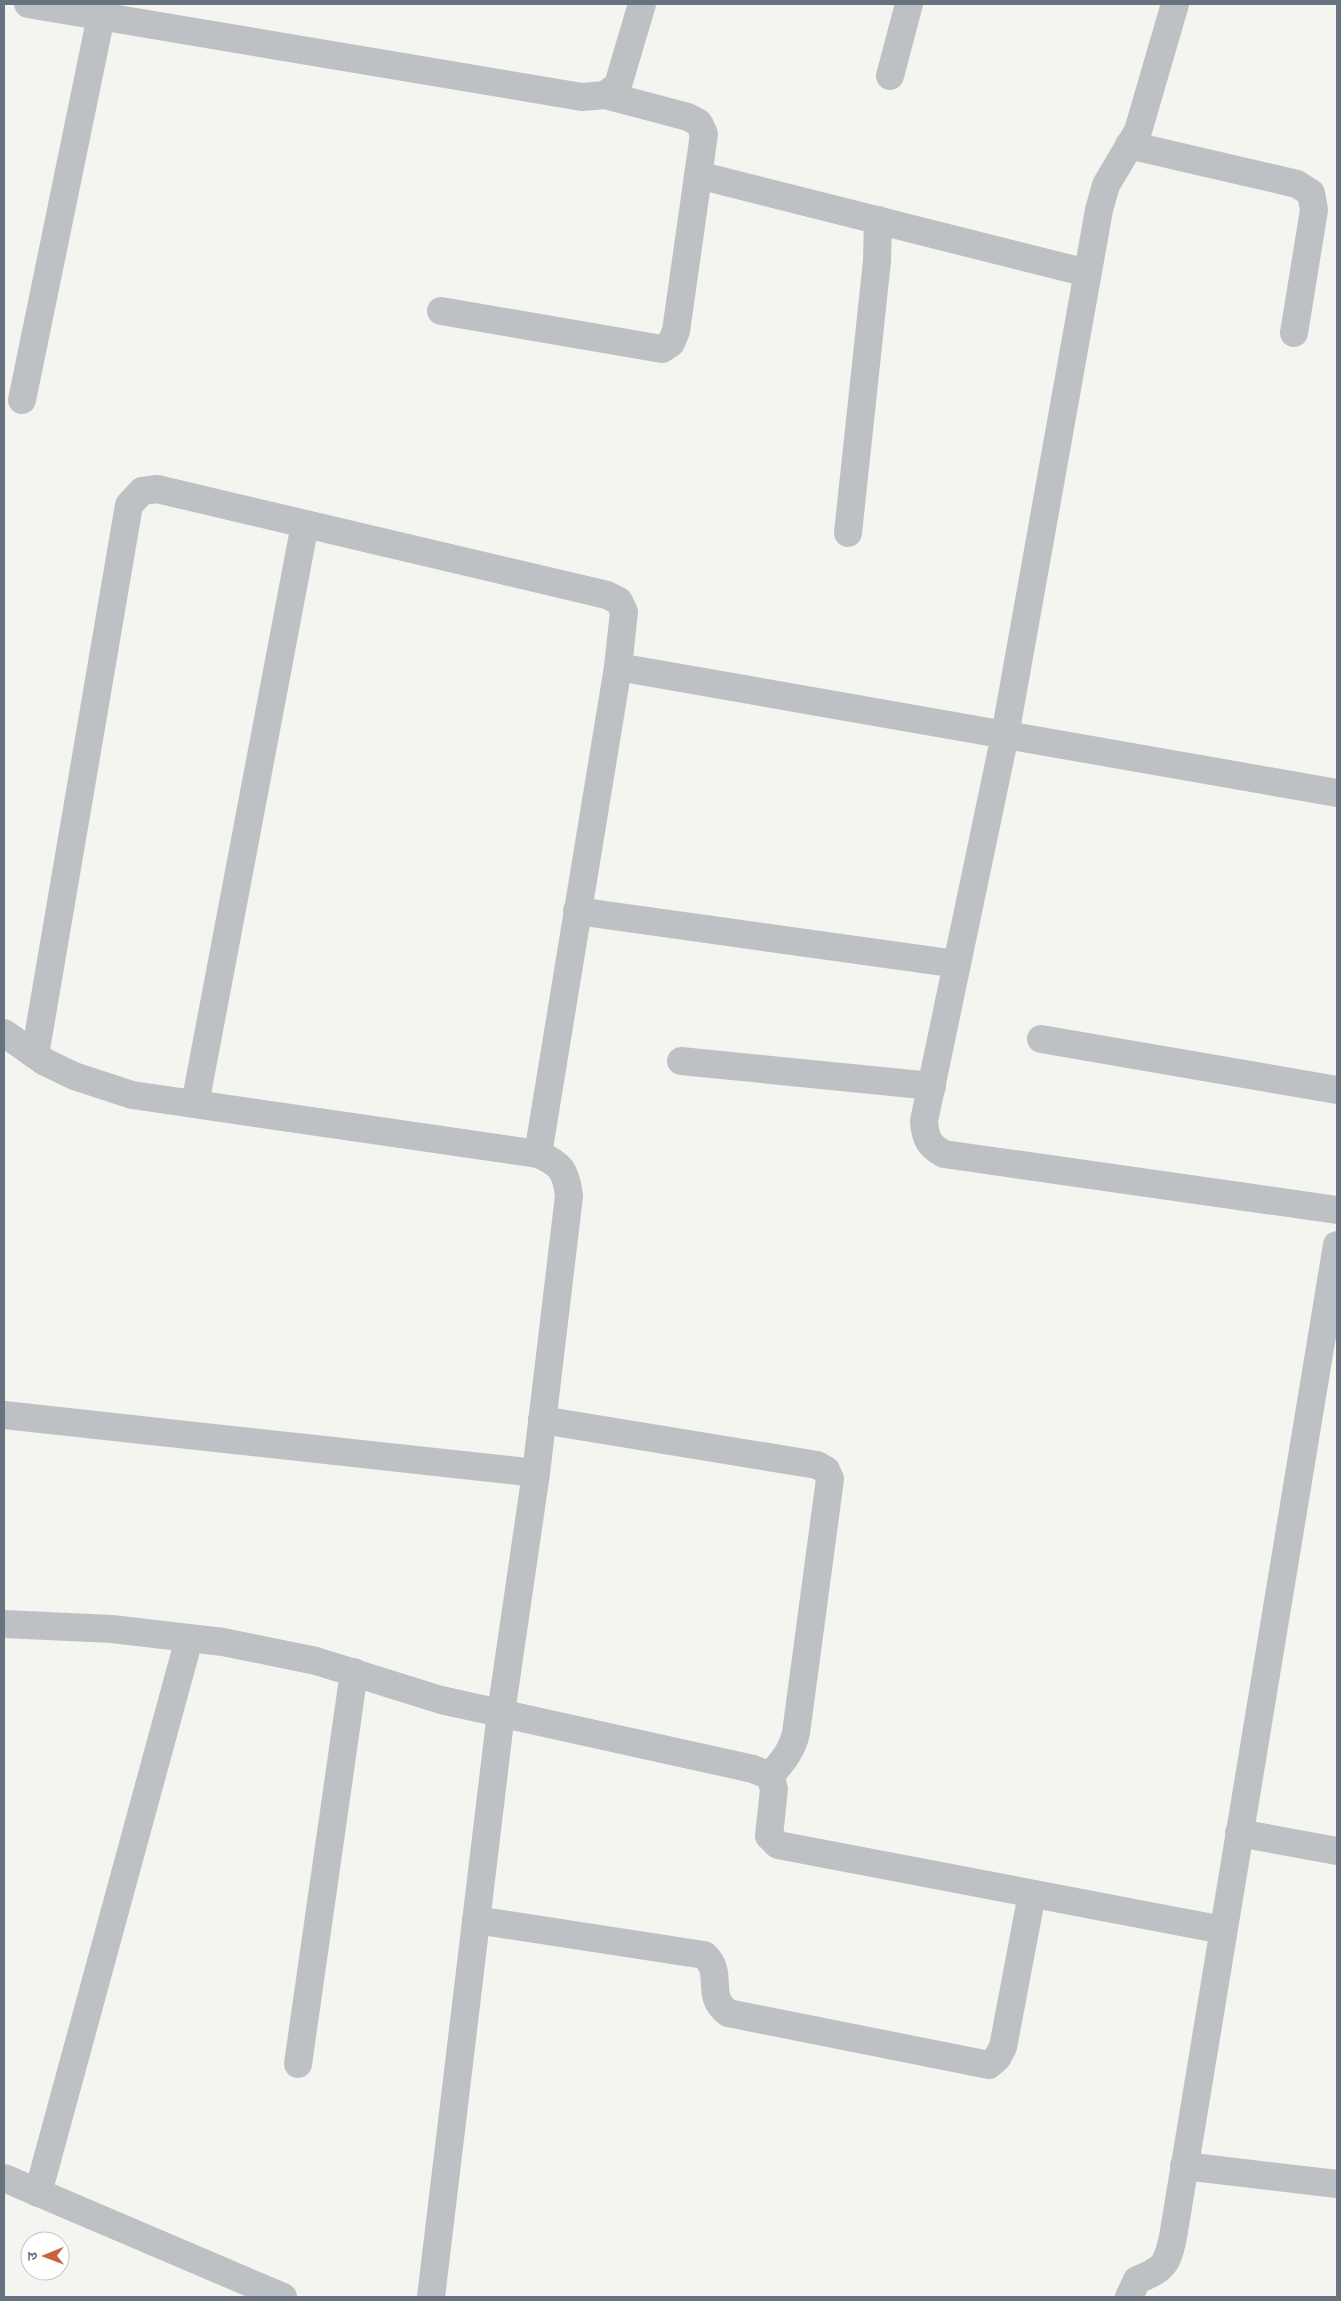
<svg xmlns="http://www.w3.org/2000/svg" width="1341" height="2301" font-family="'Archivo Narrow','Noto Sans Devanagari',sans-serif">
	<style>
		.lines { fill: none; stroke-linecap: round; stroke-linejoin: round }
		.minor { stroke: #bec1c4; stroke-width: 28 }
	</style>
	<rect width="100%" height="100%" fill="#f4f4f1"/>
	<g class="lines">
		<g class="minor">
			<polyline points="28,4 582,97 605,95 618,85 642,4"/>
			<path d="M 1175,4 L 1138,131 L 1106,185 L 1099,210 L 1005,735 L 924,1121 C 925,1138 929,1146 944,1154 L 1337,1210"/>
			<polyline points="890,76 909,4"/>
			<polyline points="1129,145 1297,184 1311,193 1314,210 1294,333"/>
			<polyline points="698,175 1087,273"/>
			<polyline points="441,311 662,349 671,343 676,331 704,134 699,123 688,117 605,95"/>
			<polyline points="22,400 101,16"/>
			<polyline points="848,533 877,261 878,220"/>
			<polyline points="618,667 1337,793"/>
			<polyline points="577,911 957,964"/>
			<path d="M 4,1033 L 45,1062 L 74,1076 L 132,1095 L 538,1154 C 561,1164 566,1171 569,1196 L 536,1473 L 501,1713 L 431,2297"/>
			<polyline points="1041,1039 1337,1090"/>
			<polyline points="35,1055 129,505 142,491 157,489 607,595 619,601 624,612 618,667 538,1154"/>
			<polyline points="681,1061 932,1086"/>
			<polyline points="195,1104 305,524"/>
			<polyline points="4,1415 536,1473"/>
			<path d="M 542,1420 L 817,1465 L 826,1470 L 830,1479 L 796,1733 C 792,1751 782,1762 770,1776"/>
			<polyline points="4,1624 112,1629 223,1642 316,1661 441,1700 753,1769 770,1776 774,1789 769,1836 778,1845 1223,1930"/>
			<polyline points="1239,1833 1337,1851"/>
			<path d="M 476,1920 L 704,1955 C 725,1973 704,1995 728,2013 L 989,2065 L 997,2058 L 1003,2047 L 1032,1894"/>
			<polyline points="298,2064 354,1672"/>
			<polyline points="1184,2166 1337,2184"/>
			<polyline points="4,2178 283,2297"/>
			<polyline points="38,2193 189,1639"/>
			<path d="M 1129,2297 L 1137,2280 C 1164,2269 1167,2265 1173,2237 L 1337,1245"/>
		</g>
	</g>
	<rect width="1341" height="2301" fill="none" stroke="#67737e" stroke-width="10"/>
	<g transform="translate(45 2256) rotate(269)"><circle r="24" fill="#ffffff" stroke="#c2c7cb"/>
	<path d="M0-4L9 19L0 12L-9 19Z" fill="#cb633a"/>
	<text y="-8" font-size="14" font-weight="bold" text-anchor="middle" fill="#67737e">उ</text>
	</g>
</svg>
